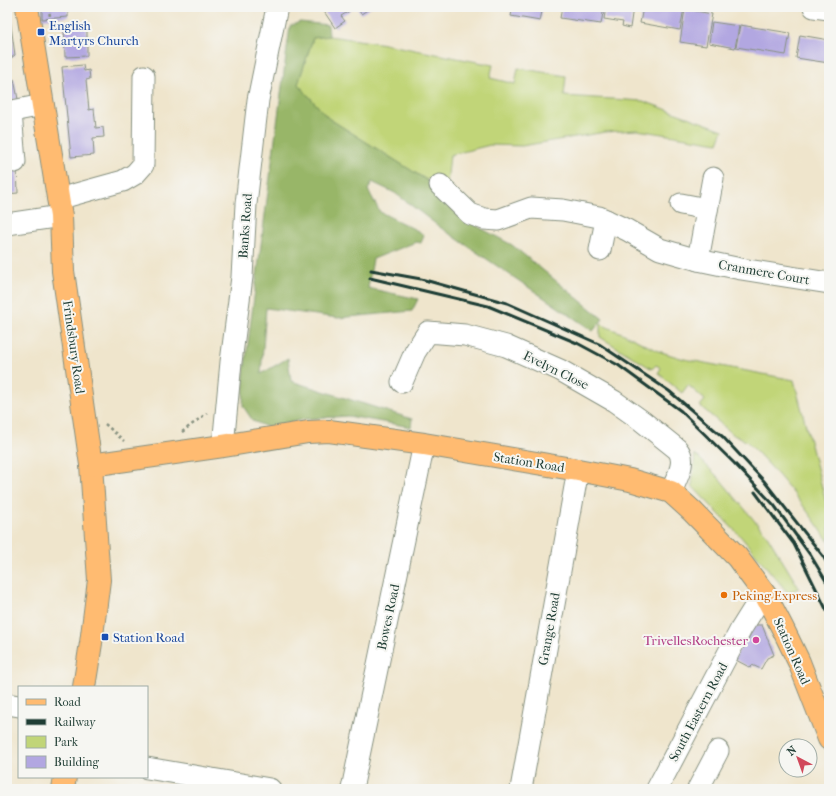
<svg xmlns="http://www.w3.org/2000/svg" width="836" height="796" font-family="'IM FELL French Canon',serif">
	<style>
		.green { fill: #c1d578; stroke: #708956 }
		.forest { fill: #98b668; stroke: #5c7a4e }
		.building { fill: #b2a7e1 }
		.lines { fill: none; stroke-linecap: round; stroke-linejoin: round }
		.minor-casing { stroke: #879180; stroke-width: 23 }
		.major-casing { stroke: #879180; stroke-width: 24 }
		.path { stroke: #879180; stroke-width: 2.5; stroke-dasharray: 3 3; stroke-linecap: butt }
		.minor { stroke: #fff; stroke-width: 21 }
		.major { stroke: #ffbb71; stroke-width: 22 }
		.rail { stroke: #1f3d34; stroke-width: 3 }
		.transit-dot { fill: #1a4fb4; stroke: #f6f6f2; stroke-width: 1.5 }
		.food-dot { fill: #e8710a; stroke: #f6f6f2; stroke-width: 1.5 }
		.hotel-dot { fill: #d1479c; stroke: #f6f6f2; stroke-width: 1.5 }
		.labels { text-anchor: middle; dominant-baseline: central; stroke-width: 4; stroke-linejoin: round; paint-order: stroke }
		.transit-label { font-size: 13px; fill: #164399; stroke: #f6f6f2; text-anchor: start }
		.street-label { font-size: 13px; fill: #1f3d34; stroke: #f6f6f2 }
		.food-label { font-size: 13px; fill: #c56008; stroke: #f6f6f2; text-anchor: start }
		.hotel-label { font-size: 13px; fill: #b23c85; stroke: #f6f6f2; text-anchor: end }
	</style>
	<rect width="100%" height="100%" fill="#f6f6f2"/>
	<filter id="ink" filterUnits="userSpaceOnUse"><feTurbulence type="fractalNoise" baseFrequency=".025" numOctaves="2"/><feDisplacementMap in="SourceGraphic" scale="8" xChannelSelector="R" yChannelSelector="G"/><feConvolveMatrix kernelMatrix="1 2 1 2 8 2 1 2 1" color-interpolation-filters="sRGB"/></filter>
	<filter id="wash" filterUnits="userSpaceOnUse"><feTurbulence type="fractalNoise" baseFrequency=".012" numOctaves="4" result="noise"/><feDisplacementMap in="SourceGraphic" scale="16" xChannelSelector="R" yChannelSelector="G"/><feGaussianBlur stdDeviation="0.9" result="paint"/><feColorMatrix in="noise" values="0 0 0 0 0 0 0 0 0 0 0 0 0 0 0 0 0 1.4 0 .05"/><feComposite in="paint" operator="in"/></filter>
	<g filter="url(#wash)">
		<rect width="100%" height="100%" fill="#efe5cc"/>
		<g class="green">
			<polygon points="329,36 379,43 493,65 490,78 515,84 518,68 566,76 564,96 643,101 723,130 718,143 637,130 605,132 522,146 490,145 450,155 447,185 425,179 328,118 298,84 313,38"/>
			<path d="M 600,324 L 624,334 L 658,351 L 684,359 L 794,380 L 829,514 L 829,542 C 805,506 777,471 746,441 L 745,441 L 740,437 L 735,436 L 700,406 L 705,400 L 688,385 L 682,393 L 658,373 L 661,368 L 656,365 L 652,369 L 600,337 Z"/>
			<polygon points="695,454 719,478 768,537 799,588 788,593 742,538 692,486"/>
		</g>
		<polygon class="forest" points="300,22 328,25 329,36 313,38 298,84 328,118 425,179 460,217 512,245 603,319 593,331 441,228 395,193 372,182 368,190 380,212 418,231 424,235 421,243 416,242 373,259 368,288 418,299 412,311 338,318 266,308 261,374 288,358 291,381 412,419 411,427 348,416 306,419 267,427 253,421 243,406 244,373 290,26"/>
		<g id="blocks">
			<g class="building">
				<polygon points="42,7 68,7 68,17 42,19"/>
				<polygon points="321,7 356,7 341,16 345,21 335,28"/>
				<polygon points="357,7 372,7 361,14"/>
				<polygon points="502,7 543,7 540,21 511,16 512,11 502,9"/>
				<polygon points="562,7 604,7 601,24 560,18"/>
				<polygon points="606,7 633,7 630,28 622,26 623,22 604,19"/>
				<polygon points="643,7 684,8 680,30 640,23"/>
				<polygon points="7,8 9,11 15,55 7,61"/>
				<polygon points="685,9 712,14 706,46 680,42"/>
				<polygon points="712,22 739,26 735,48 709,43"/>
				<polygon points="87,25 87,56 65,57 64,26"/>
				<polygon points="740,25 790,33 786,55 736,47"/>
				<polygon points="800,35 829,40 829,63 796,58"/>
				<polygon points="83,65 84,71 89,70 90,79 86,80 89,110 94,109 96,128 103,127 104,137 93,138 94,155 71,157 62,67"/>
				<polygon points="14,79 18,99 7,101 7,80"/>
				<polygon points="7,121 17,166 18,193 7,194"/>
				<polygon points="752,625 762,625 774,655 767,658 761,669 752,665 751,668 734,659"/>
			</g>
		</g>
	</g>
	<g filter="url(#ink)">
		<use href="#blocks" fill-opacity="0" stroke="#879180" stroke-width="1"/>
		<g class="lines">
			<g class="minor-casing">
				<g id="minor">
					<polyline points="814,7 829,9"/>
					<polyline points="7,112 43,105"/>
					<polyline points="11,112 15,162"/>
					<polyline points="440,185 470,214 484,219 498,220 531,208 563,210 599,217 627,230 660,249 698,260 741,269 829,283"/>
					<polyline points="58,199 123,181 135,174 143,165 144,76"/>
					<polyline points="681,204 707,209"/>
					<polyline points="7,224 61,216"/>
					<polyline points="600,250 606,220"/>
					<polyline points="698,260 713,178"/>
					<path d="M 402,382 L 415,352 L 428,332 L 465,335 L 506,346 L 560,370 L 614,401 L 642,421 L 677,449 C 688,461 676,479 671,492"/>
					<polyline points="223,446 231,362 242,277 246,204 258,100 277,7"/>
					<polyline points="7,704 19,706"/>
					<polyline points="147,768 270,789"/>
					<polyline points="352,789 424,444"/>
					<polyline points="521,789 578,470"/>
					<polyline points="657,789 741,629 756,605 766,596"/>
					<polyline points="698,789 718,751"/>
				</g>
			</g>
			<g class="major-casing">
				<g id="major">
					<polyline points="27,7 61,216 63,271 91,465 99,580 91,643 84,687"/>
					<polyline points="91,465 223,446 308,432 329,431 424,444 578,470 630,480 671,492 692,511 737,557 766,596 783,629 799,662 829,739"/>
					<polyline points="63,789 65,777"/>
				</g>
			</g>
			<g class="path">
				<polyline points="49,7 50,18"/>
				<polyline points="105,424 124,441"/>
				<polyline points="182,432 207,413"/>
			</g>
			<use href="#minor" class="minor"/>
			<use href="#major" class="major"/>
			<g class="rail">
				<polyline points="371,270 421,279 507,303 599,344 669,391 723,437 764,481 823,556 829,567"/>
				<polyline points="370,278 488,306 577,343 618,365 681,411 734,463 774,505 811,556 829,586"/>
				<polyline points="755,492 794,544 829,615"/>
			</g>
		</g>
	</g>
	<g class="transit-dot">
		<rect x="37" y="28" width="8" height="8" rx="2"/>
		<rect x="101" y="633" width="8" height="8" rx="2"/>
	</g>
	<circle class="food-dot" cx="724" cy="595" r="4"/>
	<circle class="hotel-dot" cx="756" cy="640" r="4"/>
	<g class="labels">
		<g class="transit-label">
			<text x="49" y="25">English<tspan x="49" dy="15">Martyrs Church</tspan></text>
			<text x="113" y="637">Station Road</text>
		</g>
		<g class="street-label">
			<text transform="translate(245 226) rotate(-86)">Banks Road</text>
			<text transform="translate(764 272) rotate(10)">Cranmere Court</text>
			<text transform="translate(74 347) rotate(82)">Frindsbury Road</text>
			<text transform="translate(556 370) rotate(26)">Evelyn Close</text>
			<text transform="translate(529 462) rotate(9)">Station Road</text>
			<text transform="translate(388 617) rotate(-78)">Bowes Road</text>
			<text transform="translate(549 629) rotate(-80)">Grange Road</text>
			<text transform="translate(792 651) rotate(66)">Station Road</text>
			<text transform="translate(698 712) rotate(-62)">South Eastern Road</text>
		</g>
		<g class="food-label">
			<text x="732" y="595">Peking Express</text>
		</g>
		<g class="hotel-label">
			<text x="748" y="640">TrivellesRochester</text>
		</g>
	</g>
	<rect width="836" height="796" fill="none" stroke="#f6f6f2" stroke-width="24"/>
	<rect x="18" y="686" width="130" height="92" fill="#f6f6f2" stroke="#a0aca6"/>
	<rect x="26" y="699" width="20" height="6" fill="#ffbb71" stroke="#a0aca6"/>
	<text x="54" y="706" font-size="12" fill="#1f3d34">Road</text>
	<rect x="26" y="719" width="20" height="6" fill="#1f3d34" stroke="#a0aca6"/>
	<text x="54" y="726" font-size="12" fill="#1f3d34">Railway</text>
	<rect x="26" y="736" width="20" height="12" fill="#c1d578" stroke="#a0aca6"/>
	<text x="54" y="746" font-size="12" fill="#1f3d34">Park</text>
	<rect x="26" y="756" width="20" height="12" fill="#b2a7e1" stroke="#a0aca6"/>
	<text x="54" y="766" font-size="12" fill="#1f3d34">Building</text>
	<g transform="translate(798 758) rotate(319)"><circle r="19" fill="#f6f6f2" stroke="#a0aca6"/>
	<path d="M0-3L7 15L0 10L-7 15Z" fill="#d1495b"/>
	<text y="-6" font-size="11" font-weight="bold" text-anchor="middle" fill="#1f3d34">N</text>
	</g>
</svg>
